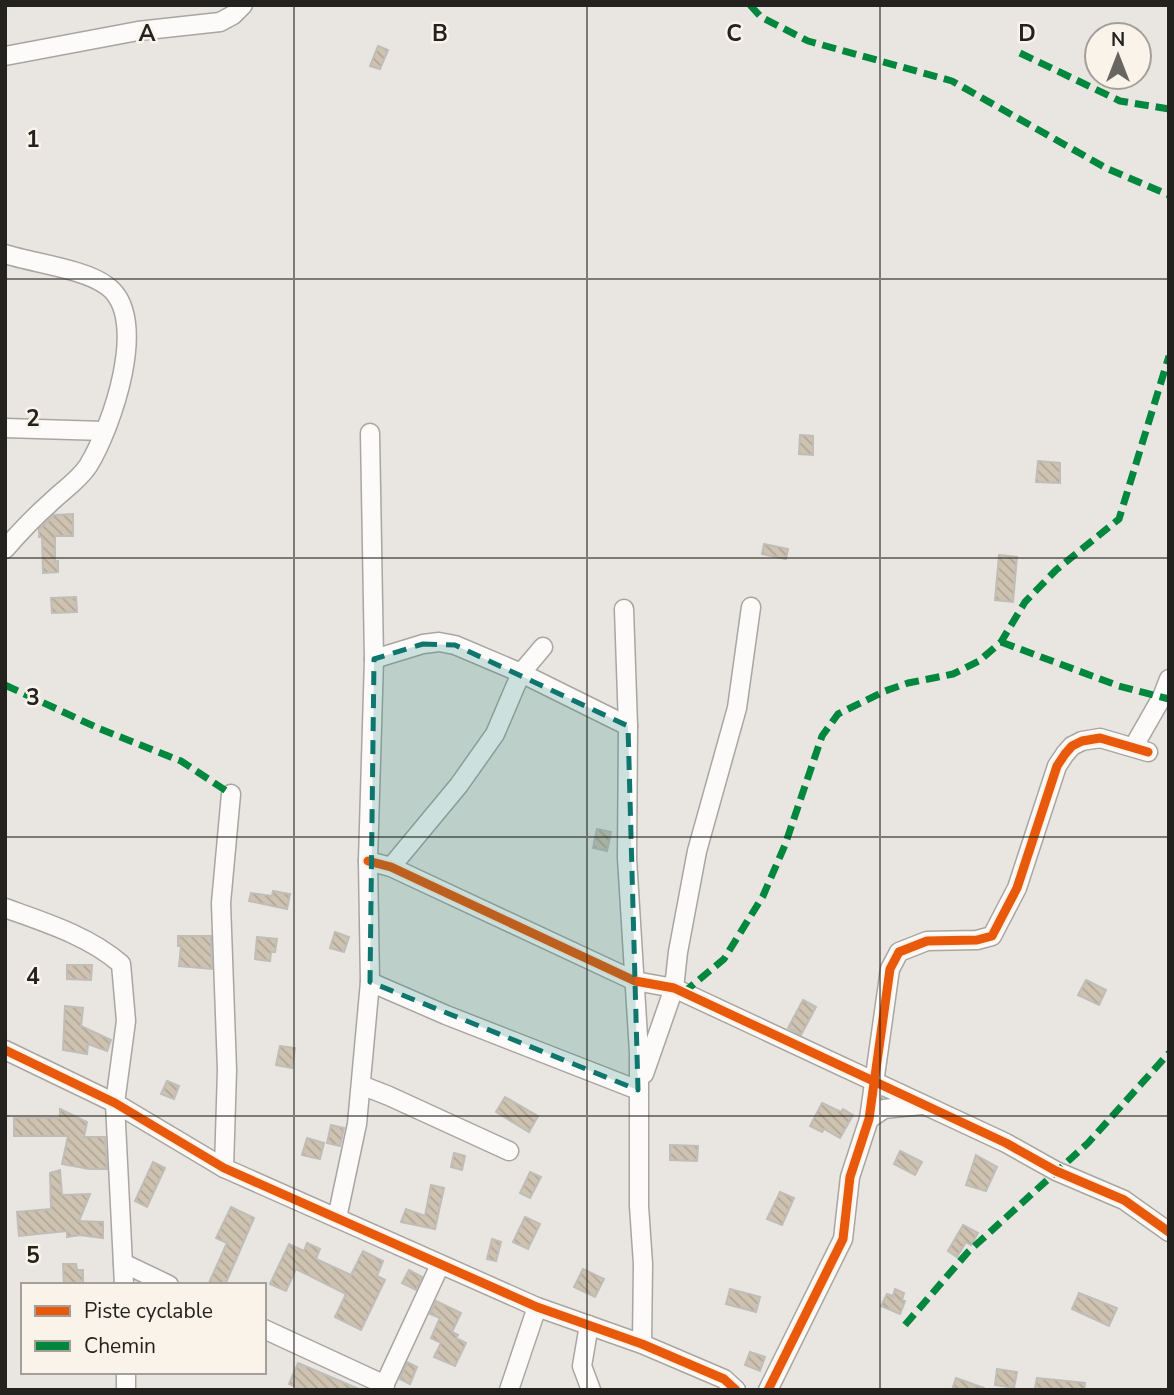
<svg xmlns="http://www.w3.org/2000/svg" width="1174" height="1395" font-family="'Nunito Sans',sans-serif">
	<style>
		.building { fill: url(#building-back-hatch); stroke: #c0bdb9; stroke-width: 2 }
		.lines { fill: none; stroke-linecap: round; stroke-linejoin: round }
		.minor-casing { stroke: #a9a6a2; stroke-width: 21 }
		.minor { stroke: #fcfbfa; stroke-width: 18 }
		.quiet { stroke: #00873e; stroke-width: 7; stroke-dasharray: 14 7; stroke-linecap: butt }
		.cycleway-casing { stroke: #faf3e9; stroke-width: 13 }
		.cycleway { stroke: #e8590c; stroke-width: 9 }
		.marked { fill: #0f766e; fill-opacity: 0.2; stroke: #0f766e; stroke-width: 5; stroke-dasharray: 14 9; stroke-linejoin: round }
		.grid { fill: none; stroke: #24221e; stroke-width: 2; stroke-opacity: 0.55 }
		.grid-label { font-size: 23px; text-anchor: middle; font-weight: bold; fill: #24221e; stroke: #faf3e9; stroke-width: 5; stroke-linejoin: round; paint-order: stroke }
	</style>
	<defs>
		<pattern id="building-back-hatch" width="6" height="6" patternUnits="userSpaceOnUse" patternTransform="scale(1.75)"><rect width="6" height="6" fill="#cec2b0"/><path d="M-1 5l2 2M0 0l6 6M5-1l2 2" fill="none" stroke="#b1a697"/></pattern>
	</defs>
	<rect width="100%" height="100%" fill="#e9e5e0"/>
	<g class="building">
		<polygon points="378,46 388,50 380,69 370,66"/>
		<polygon points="800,435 813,436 813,455 799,454"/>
		<polygon points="1038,461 1060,463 1060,483 1036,482"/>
		<polygon points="73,514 73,536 55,536 55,562 58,561 58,572 43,573 42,537 39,537 39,529 54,515"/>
		<polygon points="764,544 788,549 786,559 762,554"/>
		<polygon points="999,555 1017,557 1013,602 995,600"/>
		<polygon points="76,597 77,612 52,613 51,598"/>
		<polygon points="597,829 611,832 607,851 593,848"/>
		<polygon points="273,891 290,894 287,909 249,901 251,893 272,896"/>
		<polygon points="335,932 349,937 344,952 330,948"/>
		<polygon points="178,936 211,936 212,969 179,966 181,946 178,946"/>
		<polygon points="257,937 277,939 275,952 271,952 270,961 255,959"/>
		<polygon points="67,965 92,965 91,980 67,979"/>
		<polygon points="1086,980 1106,990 1099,1005 1078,995"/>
		<polygon points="803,1000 816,1007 801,1035 788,1028"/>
		<polygon points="65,1006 83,1008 81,1026 111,1040 107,1051 88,1044 87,1054 63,1050"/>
		<polygon points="280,1046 295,1048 292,1068 276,1065"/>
		<polygon points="167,1081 179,1086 174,1099 161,1094"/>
		<polygon points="505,1097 538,1116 529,1132 496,1112"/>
		<polygon points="822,1103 841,1112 843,1109 853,1115 840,1138 824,1129 822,1132 810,1126"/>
		<polygon points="60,1109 87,1122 84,1137 105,1137 107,1169 89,1169 62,1164 68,1136 14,1136 14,1118 60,1118"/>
		<polygon points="331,1125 344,1128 340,1146 327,1143"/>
		<polygon points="307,1138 324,1143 320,1159 302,1155"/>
		<polygon points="670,1145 698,1146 697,1161 670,1160"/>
		<polygon points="900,1151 922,1162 915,1175 894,1164"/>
		<polygon points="454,1153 465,1156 462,1170 451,1167"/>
		<polygon points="976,1155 997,1167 986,1191 966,1185"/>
		<polygon points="153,1162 165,1168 147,1207 135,1201"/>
		<polygon points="60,1170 62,1195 90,1194 79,1221 103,1222 103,1238 80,1235 67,1237 67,1231 19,1236 17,1212 51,1209 50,1173"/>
		<polygon points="530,1172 541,1177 530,1198 520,1193"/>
		<polygon points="431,1185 444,1188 435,1229 401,1222 406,1209 425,1216"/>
		<polygon points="780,1192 794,1198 782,1225 767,1219"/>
		<polygon points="231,1207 254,1218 225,1285 208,1285 227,1243 216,1238"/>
		<polygon points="525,1217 540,1224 528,1249 513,1242"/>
		<polygon points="963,1225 978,1233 971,1245 966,1242 957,1257 948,1251"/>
		<polygon points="492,1239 501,1242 496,1261 487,1259"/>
		<polygon points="307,1243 320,1249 316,1259 351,1275 363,1251 383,1261 377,1276 385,1280 361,1330 335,1317 346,1294 296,1269 286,1291 270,1284 289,1244 304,1251"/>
		<polygon points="63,1264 76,1264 77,1270 83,1270 83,1285 64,1285"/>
		<polygon points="583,1269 604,1279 595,1297 574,1287"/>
		<polygon points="409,1270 422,1277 416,1290 402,1283"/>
		<polygon points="730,1289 760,1297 756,1312 726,1304"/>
		<polygon points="895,1289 904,1293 902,1300 905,1301 900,1314 881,1306 887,1294 893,1296"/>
		<polygon points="1079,1293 1117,1308 1109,1326 1072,1309"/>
		<polygon points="436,1301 461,1313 452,1332 458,1335 456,1338 466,1343 455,1366 434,1357 441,1343 431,1338 440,1318 430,1314"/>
		<polygon points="750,1352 765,1357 760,1371 745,1365"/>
		<polygon points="407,1362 417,1367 410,1384 400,1379"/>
		<polygon points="298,1363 361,1390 303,1390 289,1384"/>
		<polygon points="997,1369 1017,1372 1014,1388 995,1385"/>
		<polygon points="956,1378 984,1388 984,1390 952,1390"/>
		<polygon points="1037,1378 1085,1383 1084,1390 1035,1388"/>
	</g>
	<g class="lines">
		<g class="minor-casing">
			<g id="minor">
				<polyline points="5,56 138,31 220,22 233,15 243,5"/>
				<path d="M 5,254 C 33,263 85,269 107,286 C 151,317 111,429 88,466 C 78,481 63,490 50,503 C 34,517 19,533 5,549"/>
				<polyline points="5,428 104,431"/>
				<polyline points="624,609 628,726 627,858 639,1053 639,1206 643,1264 642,1344"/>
				<polyline points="374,659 423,644 439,642 455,645 521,673 628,726"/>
				<polyline points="1134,746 1162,697 1169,679"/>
				<polyline points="368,861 391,867 635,981 674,988 1006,1143 1056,1171 1124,1200 1169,1232"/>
				<polyline points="391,867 459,785 495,734 521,673 543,647"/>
				<path d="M 5,908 C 44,922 89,936 121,964 L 126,1021 L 115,1103 L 124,1285"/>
				<polyline points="370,982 446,1015 638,1090"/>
				<polyline points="5,1050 115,1103 224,1168 537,1307 642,1344 724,1379 736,1390"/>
				<polyline points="644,1074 674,988 678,952 697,851 737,708 751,607"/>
				<polyline points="361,1085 389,1096 509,1151"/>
				<polyline points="869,1119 884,1109 921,1105"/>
				<polyline points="224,1168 227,1070 221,903 231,794"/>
				<polyline points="337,1218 357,1124 370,982 368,861 374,659 370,433"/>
				<polyline points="123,1263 169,1285"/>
				<polyline points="589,1325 582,1366 591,1390"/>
				<polyline points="264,1329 385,1385"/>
				<polyline points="126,1390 126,1372"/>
				<polyline points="382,1390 440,1265"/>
				<polyline points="509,1390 537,1307"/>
				<polyline points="768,1390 843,1239 850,1177 869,1119 890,969 899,952 927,941 977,940 992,936 1017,888 1057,766 1065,754 1072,746 1082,741 1100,738 1148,752"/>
			</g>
		</g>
		<use href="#minor" class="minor"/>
		<g class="quiet">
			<polyline points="750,5 761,17 808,41 952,81 1106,168 1169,195"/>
			<polyline points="1020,53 1120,101 1169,109"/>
			<polyline points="1001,642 1119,686 1169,699"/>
			<polyline points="5,685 100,729 181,761 231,794"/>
			<polyline points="683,993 724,959 763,896 785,845 822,736 838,714 885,691 908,683 953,674 979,661 1001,642 1025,602 1056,570 1119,519 1169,356"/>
			<polyline points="905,1325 968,1252 1088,1143 1169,1053"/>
		</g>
		<g class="cycleway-casing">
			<g id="cycleway">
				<polyline points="368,861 391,867 635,981 674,988 1006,1143 1056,1171 1124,1200 1169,1232"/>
				<polyline points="5,1050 115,1103 224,1168 537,1307 642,1344 724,1379 736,1390"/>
				<polyline points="768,1390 843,1239 850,1177 869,1119 890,969 899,952 927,941 977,940 992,936 1017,888 1057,766 1065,754 1072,746 1082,741 1100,738 1148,752"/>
			</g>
		</g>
		<use href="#cycleway" class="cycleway"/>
	</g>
	<path class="marked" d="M 423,644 L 455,645 L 628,726 L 638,1090 L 370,982 L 374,659 Z"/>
	<path class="grid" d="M 294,5 L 294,1390M 587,5 L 587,1390M 880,5 L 880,1390M 5,279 L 1169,279M 5,558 L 1169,558M 5,837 L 1169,837M 5,1116 L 1169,1116"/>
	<g class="grid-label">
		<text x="147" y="41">A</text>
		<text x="440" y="41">B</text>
		<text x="734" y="41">C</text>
		<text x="1027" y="41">D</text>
		<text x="33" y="147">1</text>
		<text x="33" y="426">2</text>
		<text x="33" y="705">3</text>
		<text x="33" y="984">4</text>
		<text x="33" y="1263">5</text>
	</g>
	<rect width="1174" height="1395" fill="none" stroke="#24221e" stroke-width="14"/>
	<rect x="21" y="1283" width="245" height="91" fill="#faf3e9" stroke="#a49f98" stroke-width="2"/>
	<rect x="35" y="1306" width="35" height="10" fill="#e8590c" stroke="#a49f98" stroke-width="2"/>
	<text x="84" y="1318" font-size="21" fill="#24221e">Piste cyclable</text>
	<rect x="35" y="1341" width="35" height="10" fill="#00873e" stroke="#a49f98" stroke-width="2"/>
	<text x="84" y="1353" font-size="21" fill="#24221e">Chemin</text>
	<g transform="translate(1118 56)"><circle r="33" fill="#faf3e9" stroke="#a49f98" stroke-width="2"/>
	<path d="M0-5L12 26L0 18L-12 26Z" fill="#696662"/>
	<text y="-10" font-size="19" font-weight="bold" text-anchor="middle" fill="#24221e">N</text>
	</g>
</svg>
